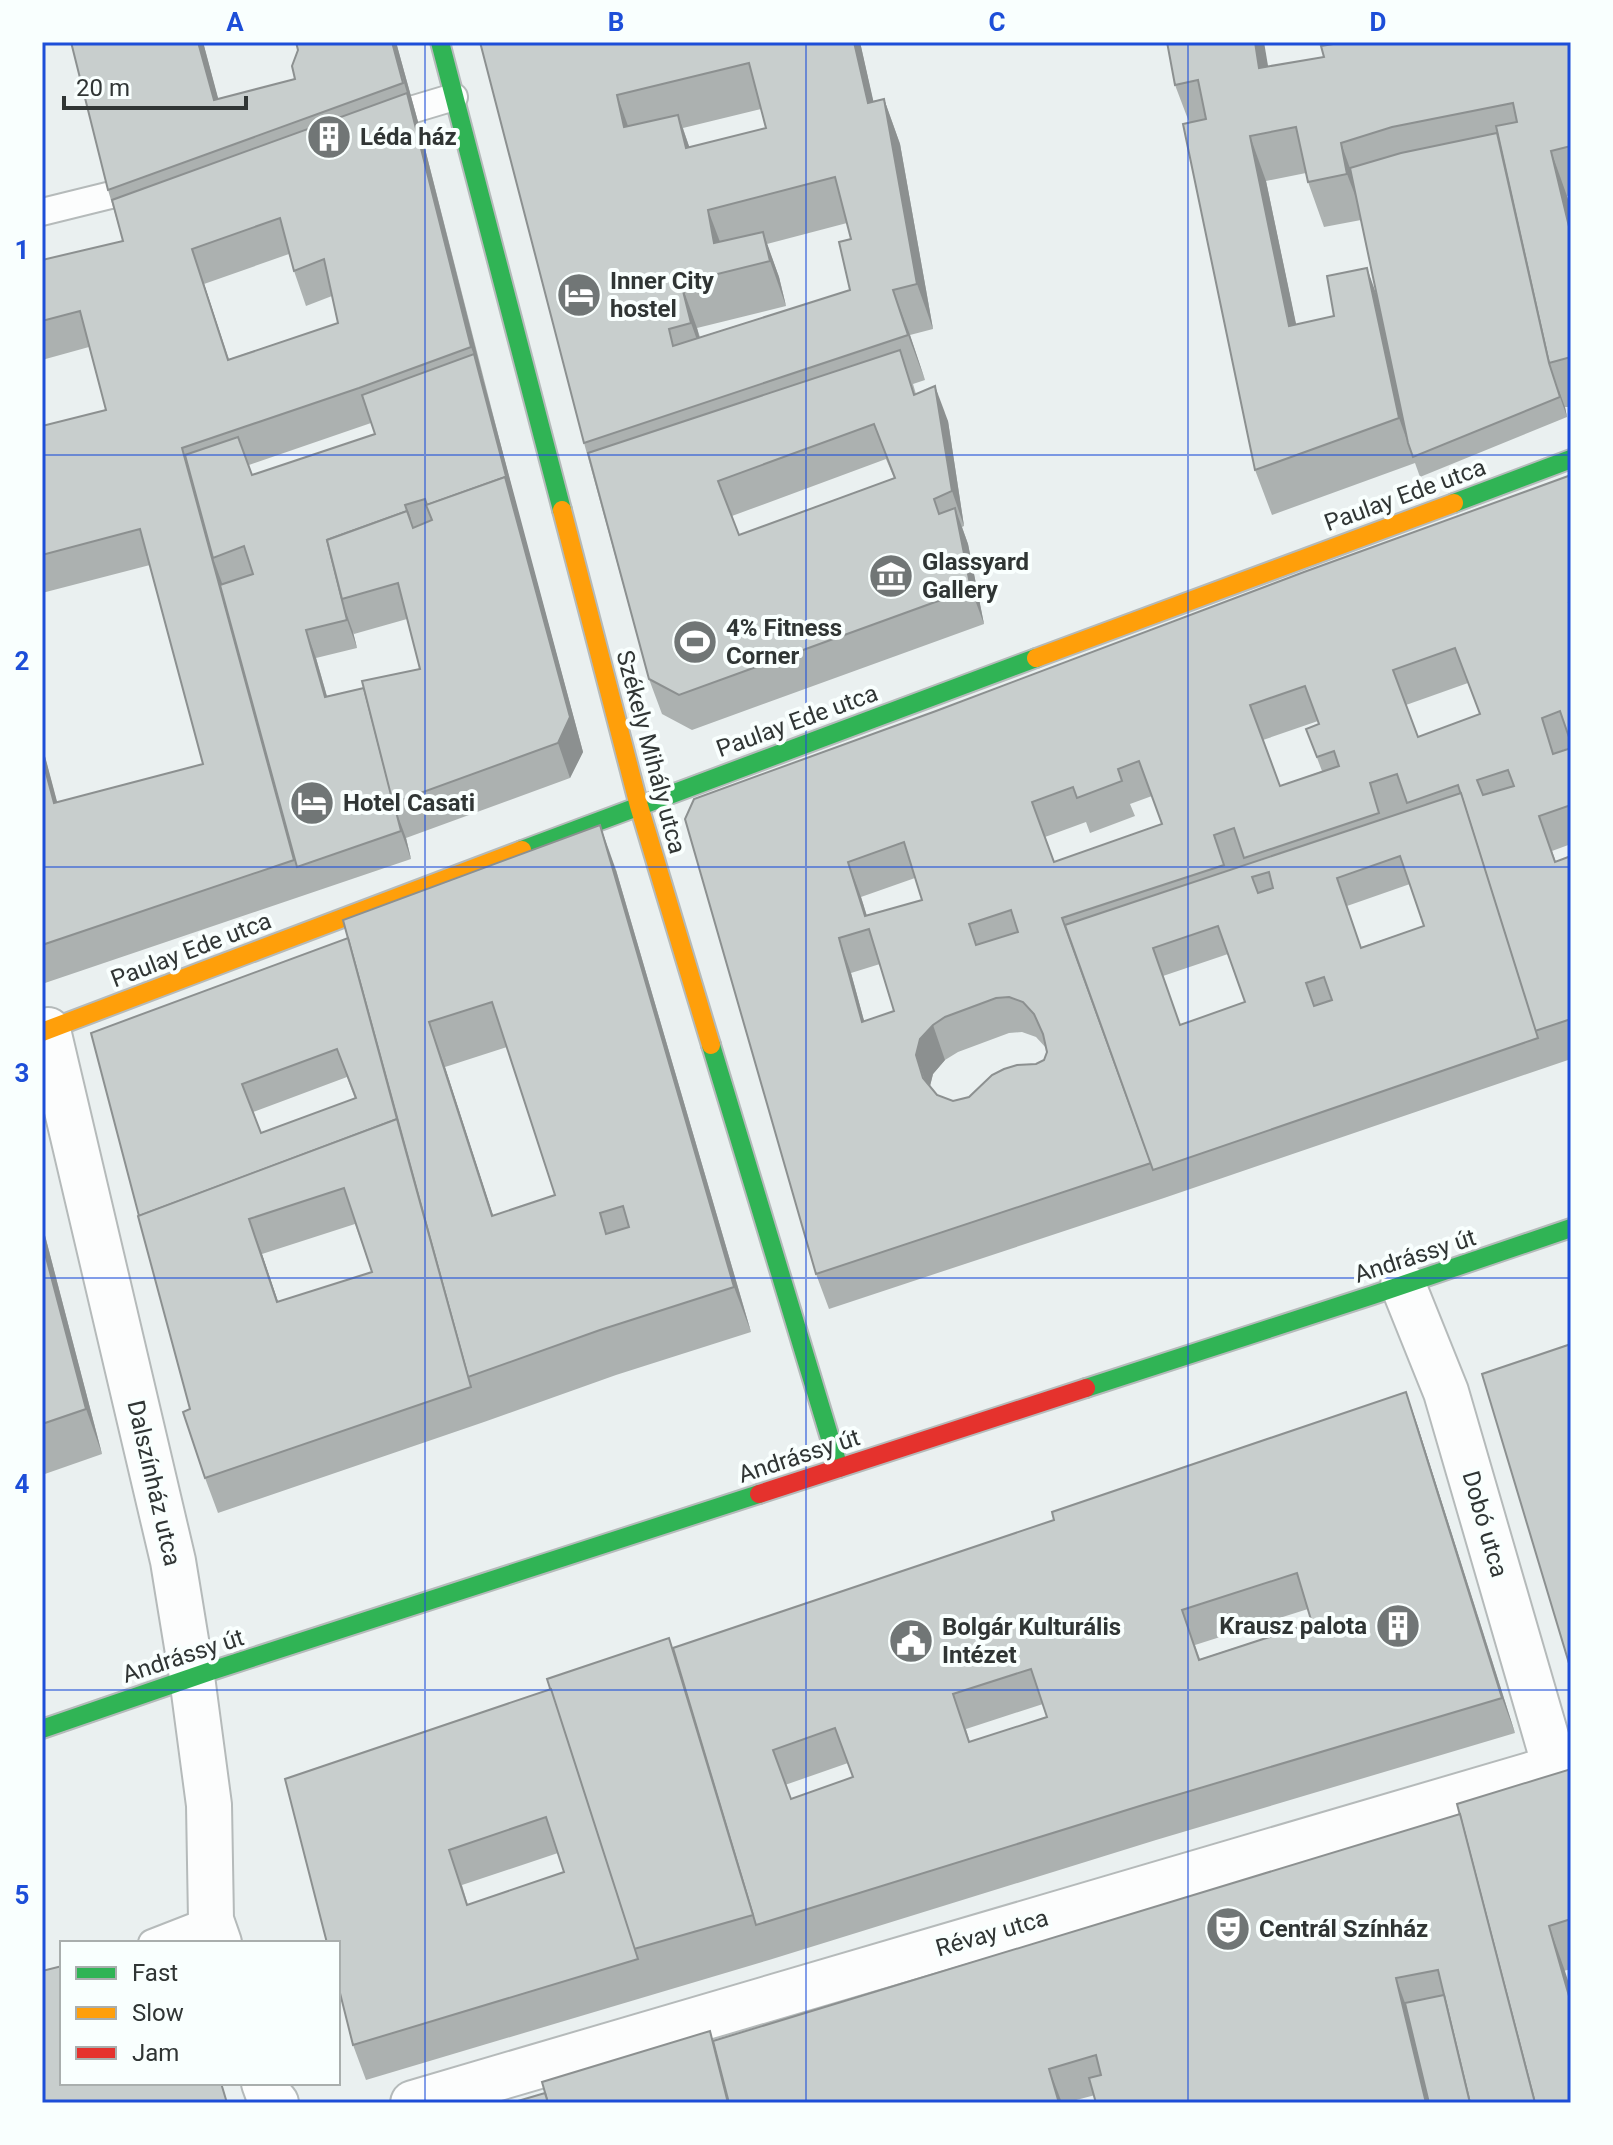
<svg xmlns="http://www.w3.org/2000/svg" width="1613" height="2145" font-family="Roboto,sans-serif">
	<style>
		.lines { fill: none; stroke-linecap: round; stroke-linejoin: round }
		.lane-casing { stroke: #b5baba; stroke-width: 30 }
		.street-casing { stroke: #b5baba; stroke-width: 48 }
		.fast-casing { stroke: #b5baba; stroke-width: 22 }
		.slow-casing { stroke: #b5baba; stroke-width: 22 }
		.jam-casing { stroke: #b5baba; stroke-width: 22 }
		.lane { stroke: #fcfdfd; stroke-width: 26 }
		.street { stroke: #fcfdfd; stroke-width: 44 }
		.fast { stroke: #30b455; stroke-width: 18 }
		.slow { stroke: #ff9f0a; stroke-width: 18 }
		.jam { stroke: #e5322d; stroke-width: 18 }
		.wall { fill: #acb1b0; fill-rule: evenodd }
		.shaded-wall { fill: #8c9090 }
		.building { fill: #c8cecd; stroke: #8c9090; stroke-width: 2; fill-rule: evenodd }
		.grid { fill: none; stroke: #1d4ed8; stroke-width: 2; stroke-opacity: 0.55 }
		.labels { text-anchor: middle; dominant-baseline: central; stroke-width: 8; stroke-linejoin: round; paint-order: stroke }
		.poi-label { font-size: 24px; font-weight: bold; fill: #303534; stroke: #f9fffe; text-anchor: start }
		.street-label { font-size: 24px; fill: #303534; stroke: #f9fffe }
		.neatline { fill: none; stroke: #1d4ed8; stroke-width: 3 }
		.grid-label { font-size: 26px; text-anchor: middle; font-weight: bold; fill: #1d4ed8 }
	</style>
	<rect width="100%" height="100%" fill="#eaf0f0"/>
	<g class="lines">
		<g class="lane-casing">
			<g id="lane">
				<polyline points="414,109 454,97"/>
				<polyline points="42,212 115,194"/>
				<polyline points="152,1943 211,1920"/>
			</g>
		</g>
		<g class="street-casing">
			<g id="street">
				<polyline points="48,1030 173,1561 192,1677 209,1805 211,1920 219,1943"/>
				<polyline points="1403,1285 1446,1392 1555,1767"/>
				<polyline points="264,2083 268,2094 276,2103"/>
				<polyline points="413,2103 1571,1763"/>
			</g>
		</g>
		<g class="fast-casing">
			<g id="fast">
				<polyline points="440,42 562,510"/>
				<polyline points="1454,503 1571,459"/>
				<polyline points="522,850 1036,658"/>
				<polyline points="711,1045 839,1468"/>
				<polyline points="1086,1388 1373,1295 1571,1228"/>
				<polyline points="42,1729 211,1671 759,1494"/>
			</g>
		</g>
		<g class="slow-casing">
			<g id="slow">
				<polyline points="562,510 639,806 711,1045"/>
				<polyline points="1036,658 1454,503"/>
				<polyline points="42,1032 522,850"/>
			</g>
		</g>
		<g class="jam-casing">
			<polyline id="jam" points="759,1494 1086,1388"/>
		</g>
		<use href="#lane" class="lane"/>
		<use href="#street" class="street"/>
		<use href="#fast" class="fast"/>
		<use href="#slow" class="slow"/>
		<use href="#jam" class="jam"/>
	</g>
	<g class="wall">
		<path d="M 203,42 L 218,99 L 295,79 L 396,42 L 420,129 L 518,512 L 583,752 L 570,778 L 406,838 L 411,859 L 42,984 L 42,745 L 57,803 L 203,764 L 150,565 L 42,593 L 42,426 L 106,410 L 89,347 L 42,360 L 42,260 L 123,241 L 108,190 ZM 289,254 L 294,271 L 306,306 L 332,296 L 338,323 L 229,359 L 204,284 ZM 371,423 L 375,434 L 252,475 L 249,465 ZM 407,619 L 420,669 L 364,688 L 327,696 L 316,658 L 357,648 L 353,632 L 354,634 Z"/>
		<path d="M 480,42 L 860,42 L 873,101 L 884,99 L 900,144 L 933,329 L 910,335 L 925,380 L 913,384 L 916,394 L 948,421 L 964,526 L 962,527 L 968,544 L 984,624 L 692,730 L 662,714 L 649,679 L 584,443 ZM 761,109 L 766,128 L 689,147 L 683,128 ZM 847,223 L 851,239 L 850,290 L 700,337 L 697,328 L 786,306 L 779,277 L 767,244 ZM 886,459 L 894,478 L 739,535 L 732,516 Z"/>
		<path d="M 1571,42 L 1571,195 L 1567,196 L 1571,211 L 1571,407 L 1565,407 L 1567,417 L 1420,477 L 1415,463 L 1272,515 L 1255,470 L 1189,122 L 1175,85 L 1268,67 ZM 1306,173 L 1308,182 L 1324,227 L 1361,220 L 1377,296 L 1334,316 L 1296,325 L 1266,181 Z"/>
		<path d="M 1571,475 L 1571,747 L 1555,753 L 1571,748 L 1571,844 L 1552,851 L 1556,862 L 1571,856 L 1571,1059 L 1164,1198 L 829,1309 L 816,1274 L 685,819 L 936,711 ZM 1468,683 L 1480,714 L 1418,737 L 1406,705 ZM 1318,721 L 1319,724 L 1306,729 L 1322,771 L 1280,786 L 1263,740 ZM 1152,796 L 1162,824 L 1054,862 L 1045,837 L 1086,822 L 1090,833 L 1135,816 L 1130,804 ZM 915,878 L 922,900 L 867,916 L 861,897 ZM 1410,884 L 1424,926 L 1361,947 L 1347,906 ZM 1228,954 L 1245,1002 L 1180,1025 L 1163,976 ZM 880,964 L 894,1011 L 864,1021 L 851,973 ZM 1022,1032 L 1036,1037 L 1047,1049 L 1047,1052 L 1044,1060 L 969,1097 L 953,1101 L 937,1095 L 930,1086 L 933,1074 L 945,1060 L 958,1052 L 1009,1033 Z"/>
		<path d="M 616,870 L 751,1332 L 616,1375 L 484,1422 L 218,1513 L 205,1478 L 190,1409 L 91,1033 ZM 507,1047 L 555,1195 L 493,1216 L 445,1067 ZM 347,1077 L 355,1099 L 261,1133 L 253,1112 ZM 355,1224 L 372,1272 L 278,1302 L 262,1254 Z"/>
		<polygon points="42,1224 102,1454 42,1475"/>
		<path d="M 1406,1392 L 1418,1427 L 1515,1733 L 1156,1840 L 769,1960 L 366,2080 L 353,2045 L 338,1985 L 551,1689 L 1054,1520 ZM 1308,1609 L 1312,1623 L 1200,1659 L 1195,1645 ZM 1043,1704 L 1047,1717 L 970,1742 L 966,1729 ZM 848,1763 L 853,1777 L 791,1799 L 785,1785 ZM 558,1853 L 564,1872 L 468,1905 L 462,1885 Z"/>
		<polygon points="1571,1769 1571,1969 1065,2103 511,2103 545,2093 710,2031 713,2041 1460,1814"/>
	</g>
	<g class="shaded-wall">
		<polygon points="198,42 203,42 231,146 214,100"/>
		<polygon points="392,42 396,42 420,129 484,382 471,347 407,93"/>
		<polygon points="854,42 860,42 884,148 868,103"/>
		<polygon points="1255,42 1264,42 1276,113 1259,68"/>
		<polygon points="617,95 633,140 624,127"/>
		<polygon points="884,99 900,144 933,329 917,284"/>
		<polygon points="678,115 694,160 686,148"/>
		<polygon points="1250,136 1266,181 1306,371 1289,326"/>
		<polygon points="1341,143 1357,188 1364,219 1347,174"/>
		<polygon points="1551,151 1567,196 1571,211 1571,235"/>
		<polygon points="708,210 725,255 714,243"/>
		<polygon points="763,232 779,277 786,306 770,261"/>
		<polygon points="192,249 204,284 240,395 228,360"/>
		<polygon points="1367,268 1383,313 1413,457 1399,418"/>
		<polygon points="681,283 697,328 707,368 691,323"/>
		<polygon points="893,290 910,335 925,380 908,335"/>
		<polygon points="474,354 484,382 583,752 570,778 558,743 505,477"/>
		<polygon points="935,386 948,421 964,526 952,491"/>
		<polygon points="1558,388 1565,407 1567,417 1560,397"/>
		<polygon points="182,448 213,558 223,586 297,867"/>
		<polygon points="955,508 968,544 984,624 971,589"/>
		<polygon points="343,604 353,632 357,648 347,620"/>
		<polygon points="306,630 316,658 335,725 325,697"/>
		<polygon points="42,745 67,839 54,803 42,758"/>
		<polygon points="396,811 406,838 411,859 401,831"/>
		<polygon points="600,825 616,870 751,1332 734,1287"/>
		<polygon points="848,862 861,897 878,952 865,916"/>
		<polygon points="839,938 851,973 874,1057 862,1022"/>
		<polygon points="429,1022 445,1067 508,1261 492,1216"/>
		<polygon points="933,1025 945,1060 933,1074 929,1090 936,1113 916,1055 920,1039"/>
		<polygon points="249,1219 262,1254 290,1337 277,1302"/>
		<polygon points="42,1224 102,1454 86,1409 42,1242"/>
		<polygon points="1406,1392 1418,1427 1515,1733 1502,1698"/>
		<polygon points="1549,1926 1565,1971 1571,1990 1571,2003"/>
		<polygon points="1396,1978 1409,2014 1430,2103 1426,2103"/>
		<polygon points="1049,2069 1062,2103 1059,2103"/>
	</g>
	<g class="building">
		<polygon points="71,42 198,42 214,100 295,79 292,66 298,50 296,42 392,42 403,83 108,190"/>
		<path d="M 480,42 L 854,42 L 868,103 L 884,99 L 917,284 L 893,290 L 908,335 L 584,443 ZM 749,63 L 766,128 L 686,148 L 678,115 L 624,127 L 617,95 ZM 835,177 L 851,239 L 839,242 L 850,290 L 673,346 L 669,329 L 691,323 L 681,283 L 770,261 L 763,232 L 714,243 L 708,210 Z"/>
		<polygon points="1167,42 1255,42 1259,68 1324,57 1321,46 1345,42 1571,42 1571,146 1551,151 1571,235 1571,357 1549,363 1496,126 1517,122 1513,103 1392,127 1341,143 1347,174 1308,182 1296,127 1250,136 1289,326 1334,316 1327,276 1367,268 1399,418 1255,470 1183,124 1206,119 1198,80 1175,85"/>
		<path d="M 407,93 L 471,347 L 359,388 L 182,448 L 294,860 L 42,945 L 42,758 L 54,803 L 203,764 L 140,529 L 42,555 L 42,426 L 106,410 L 80,311 L 42,321 L 42,260 L 123,241 L 112,200 ZM 280,218 L 294,271 L 324,259 L 338,323 L 228,360 L 192,249 Z"/>
		<polygon points="1497,133 1549,363 1560,397 1413,457 1408,443 1350,168 1401,153"/>
		<path d="M 900,350 L 914,395 L 935,386 L 952,491 L 934,499 L 939,514 L 955,508 L 971,589 L 679,695 L 649,679 L 588,453 ZM 874,424 L 895,478 L 739,535 L 718,481 Z"/>
		<polygon points="474,354 508,484 505,477 427,505 425,499 405,505 410,519 407,511 327,540 347,620 306,630 325,697 364,688 401,831 297,867 220,585 253,574 244,546 213,558 185,455 238,437 252,475 375,434 362,395"/>
		<path d="M 1571,475 L 1571,602 L 1569,603 L 1571,608 L 1571,743 L 1560,711 L 1542,718 L 1553,754 L 1571,748 L 1571,805 L 1539,816 L 1555,862 L 1571,856 L 1571,1019 L 1535,1031 L 1458,785 L 1407,803 L 1397,774 L 1370,783 L 1379,813 L 1244,858 L 1234,828 L 1214,835 L 1224,865 L 1062,918 L 1151,1163 L 816,1274 L 685,819 L 694,799 L 936,711 L 1304,572 ZM 1455,648 L 1480,714 L 1418,737 L 1393,670 ZM 1305,686 L 1319,724 L 1306,729 L 1317,757 L 1334,751 L 1339,766 L 1280,786 L 1250,705 ZM 1139,761 L 1162,824 L 1054,862 L 1032,802 L 1073,787 L 1077,798 L 1122,781 L 1118,769 ZM 1508,770 L 1514,786 L 1483,795 L 1477,780 ZM 904,842 L 922,900 L 865,916 L 848,862 ZM 1011,910 L 1018,932 L 976,945 L 969,924 ZM 869,929 L 894,1011 L 862,1022 L 839,938 ZM 1009,997 L 1023,1002 L 1034,1014 L 1043,1034 L 1047,1052 L 1044,1060 L 1036,1064 L 1017,1065 L 1004,1069 L 992,1075 L 969,1097 L 953,1101 L 937,1095 L 923,1078 L 916,1055 L 920,1039 L 933,1025 L 945,1017 L 996,998 Z"/>
		<polygon points="505,477 570,717 558,743 393,803 362,681 420,669 398,583 342,599 327,540 407,511 413,528 432,520 426,505"/>
		<path d="M 1461,793 L 1538,1038 L 1153,1170 L 1065,925 ZM 1400,856 L 1424,926 L 1361,948 L 1337,878 ZM 1269,872 L 1273,888 L 1258,893 L 1252,877 ZM 1218,926 L 1245,1002 L 1180,1025 L 1153,948 ZM 1324,977 L 1332,1000 L 1314,1006 L 1306,983 Z"/>
		<path d="M 600,825 L 734,1287 L 600,1330 L 468,1377 L 343,920 ZM 492,1002 L 555,1195 L 492,1216 L 429,1022 ZM 623,1206 L 629,1227 L 606,1234 L 600,1213 Z"/>
		<path d="M 348,938 L 397,1119 L 139,1216 L 91,1033 ZM 337,1049 L 356,1098 L 261,1133 L 242,1084 Z"/>
		<path d="M 397,1119 L 471,1387 L 205,1478 L 183,1412 L 190,1409 L 138,1216 ZM 344,1188 L 372,1272 L 277,1302 L 249,1219 Z"/>
		<polygon points="42,1242 86,1409 42,1424"/>
		<polygon points="1571,1344 1571,1670 1482,1374"/>
		<path d="M 1406,1392 L 1502,1698 L 1143,1805 L 756,1925 L 673,1648 L 1054,1520 L 1052,1512 ZM 1297,1573 L 1312,1623 L 1199,1660 L 1182,1610 ZM 1031,1669 L 1047,1717 L 969,1742 L 953,1694 ZM 835,1728 L 853,1777 L 791,1799 L 773,1750 Z"/>
		<polygon points="669,1638 753,1915 634,1949 547,1679"/>
		<path d="M 551,1689 L 638,1959 L 353,2045 L 338,1985 L 338,1943 L 327,1943 L 285,1779 ZM 546,1817 L 564,1872 L 467,1905 L 449,1850 Z"/>
		<polygon points="1571,1769 1571,1919 1549,1926 1571,2003 1571,2103 1535,2103 1457,1804"/>
		<polygon points="1460,1814 1535,2103 1470,2103 1438,1970 1396,1978 1426,2103 1096,2103 1089,2078 1101,2075 1096,2055 1049,2069 1059,2103 729,2103 713,2041"/>
		<polygon points="62,1966 62,2083 221,2083 227,2103 42,2103 42,1971"/>
		<polygon points="1444,1995 1470,2103 1429,2103 1405,2003"/>
		<polygon points="710,2031 728,2103 548,2103 542,2082"/>
		<polygon points="545,2093 548,2103 511,2103"/>
	</g>
	<path class="grid" d="M 425,42 L 425,2103M 806,42 L 806,2103M 1188,42 L 1188,2103M 42,455 L 1571,455M 42,867 L 1571,867M 42,1278 L 1571,1278M 42,1690 L 1571,1690"/>
	<defs>
		<g id="building-disc" transform="scale(2.3)"><circle r="9.5" fill="#717676" stroke="#f9fffe"/><path d="M-4-6H4V6H1V3H-1V6H-4ZM-2.5-4.3h1.7v1.8h-1.7ZM.8-4.3h1.7v1.8H.8ZM-2.5-1h1.7V.8h-1.7ZM.8-1h1.7V.8H.8Z" fill="#fff"/></g>
		<g id="hotel-disc" transform="scale(2.3)"><circle r="9.5" fill="#717676" stroke="#f9fffe"/><path d="M-6-4.5h1.5V1H6V5H4.5V3h-9V5H-6ZM-4 0a1.8 1.8 0 1 1 3.6 0ZM.5 0V-2.5h3Q6-2.5 6 0Z" fill="#fff"/></g>
		<g id="museum-disc" transform="scale(2.3)"><circle r="9.5" fill="#717676" stroke="#f9fffe"/><path d="M0-6L6-3V-2H-6V-3ZM-5-1h2V3h-2ZM-1-1h2V3h-2ZM3-1h2V3H3ZM-6 4H6V6H-6Z" fill="#fff"/></g>
		<g id="stadium-disc" transform="scale(2.3)"><circle r="9.5" fill="#717676" stroke="#f9fffe"/><path d="M0-5a6.5 5 0 1 0 0 10a6.5 5 0 1 0 0-10ZM-3.5-1.8h7v3.6h-7Z" fill="#fff"/></g>
		<g id="civic-disc" transform="scale(2.3)"><circle r="9.5" fill="#717676" stroke="#f9fffe"/><path d="M-.6-6.5H3V-4.5H.6V-3L4-1V1h2V6H-6V1h2V-1L-.6-3ZM-1.2 2.5V6h2.4V2.5Z" fill="#fff"/></g>
		<g id="theatre-disc" transform="scale(2.3)"><circle r="9.5" fill="#717676" stroke="#f9fffe"/><path d="M-5-5.5Q0-4 5-5.5V0Q5 5 0 6Q-5 5-5 0ZM-3.3-2.5H-1v1.5H-3.3ZM1-2.5H3.3v1.5H1ZM-2.8 1Q0 5.5 2.8 1Z" fill="#fff"/></g>
	</defs>
	<g fill-rule="evenodd">
		<use href="#building-disc" x="329" y="137"/>
		<use href="#hotel-disc" x="579" y="295"/>
		<use href="#museum-disc" x="891" y="576"/>
		<use href="#stadium-disc" x="695" y="642"/>
		<use href="#hotel-disc" x="312" y="803"/>
		<use href="#building-disc" x="1398" y="1626"/>
		<use href="#civic-disc" x="911" y="1641"/>
		<use href="#theatre-disc" x="1228" y="1929"/>
	</g>
	<g class="labels">
		<g class="poi-label">
			<text x="360" y="137">Léda ház</text>
			<text x="610" y="281">Inner City<tspan x="610" dy="28">hostel</tspan></text>
			<text x="922" y="562">Glassyard<tspan x="922" dy="28">Gallery</tspan></text>
			<text x="726" y="628">4% Fitness<tspan x="726" dy="28">Corner</tspan></text>
			<text x="343" y="803">Hotel Casati</text>
			<text x="1367" y="1626" text-anchor="end">Krausz palota</text>
			<text x="942" y="1627">Bolgár Kulturális<tspan x="942" dy="28">Intézet</tspan></text>
			<text x="1259" y="1929">Centrál Színház</text>
		</g>
		<g class="street-label">
			<text transform="translate(1405 495) rotate(-20)">Paulay Ede utca</text>
			<text transform="translate(797 721) rotate(-20)">Paulay Ede utca</text>
			<text transform="translate(651 752) rotate(75)">Székely Mihály utca</text>
			<text transform="translate(191 950) rotate(-21)">Paulay Ede utca</text>
			<text transform="translate(1415 1256) rotate(-18)">Andrássy út</text>
			<text transform="translate(799 1456) rotate(-18)">Andrássy út</text>
			<text transform="translate(154 1483) rotate(77)">Dalszínház utca</text>
			<text transform="translate(1485 1524) rotate(74)">Dobó utca</text>
			<text transform="translate(183 1656) rotate(-18)">Andrássy út</text>
			<text transform="translate(992 1933) rotate(-16)">Révay utca</text>
		</g>
	</g>
	<rect width="1613" height="2145" fill="none" stroke="#f9fffe" stroke-width="88"/>
	<rect x="60" y="1941" width="280" height="144" fill="#f9fffe" stroke="#a9aead" stroke-width="2"/>
	<rect x="76" y="1967" width="40" height="12" fill="#30b455" stroke="#a9aead" stroke-width="2"/>
	<text x="132" y="1981" font-size="24" fill="#303534">Fast</text>
	<rect x="76" y="2007" width="40" height="12" fill="#ff9f0a" stroke="#a9aead" stroke-width="2"/>
	<text x="132" y="2021" font-size="24" fill="#303534">Slow</text>
	<rect x="76" y="2047" width="40" height="12" fill="#e5322d" stroke="#a9aead" stroke-width="2"/>
	<text x="132" y="2061" font-size="24" fill="#303534">Jam</text>
	<path d="M64 96v12h182v-12" fill="none" stroke="#303534" stroke-width="4"/>
	<text x="76" y="96" font-size="24" fill="#303534" stroke="#f9fffe" stroke-width="6" paint-order="stroke">20 m</text>
	<rect x="44" y="44" width="1525" height="2057" class="neatline"/>
	<g class="grid-label">
		<text x="235" y="31">A</text>
		<text x="616" y="31">B</text>
		<text x="997" y="31">C</text>
		<text x="1378" y="31">D</text>
		<text x="22" y="259">1</text>
		<text x="22" y="670">2</text>
		<text x="22" y="1082">3</text>
		<text x="22" y="1493">4</text>
		<text x="22" y="1904">5</text>
	</g>
</svg>
